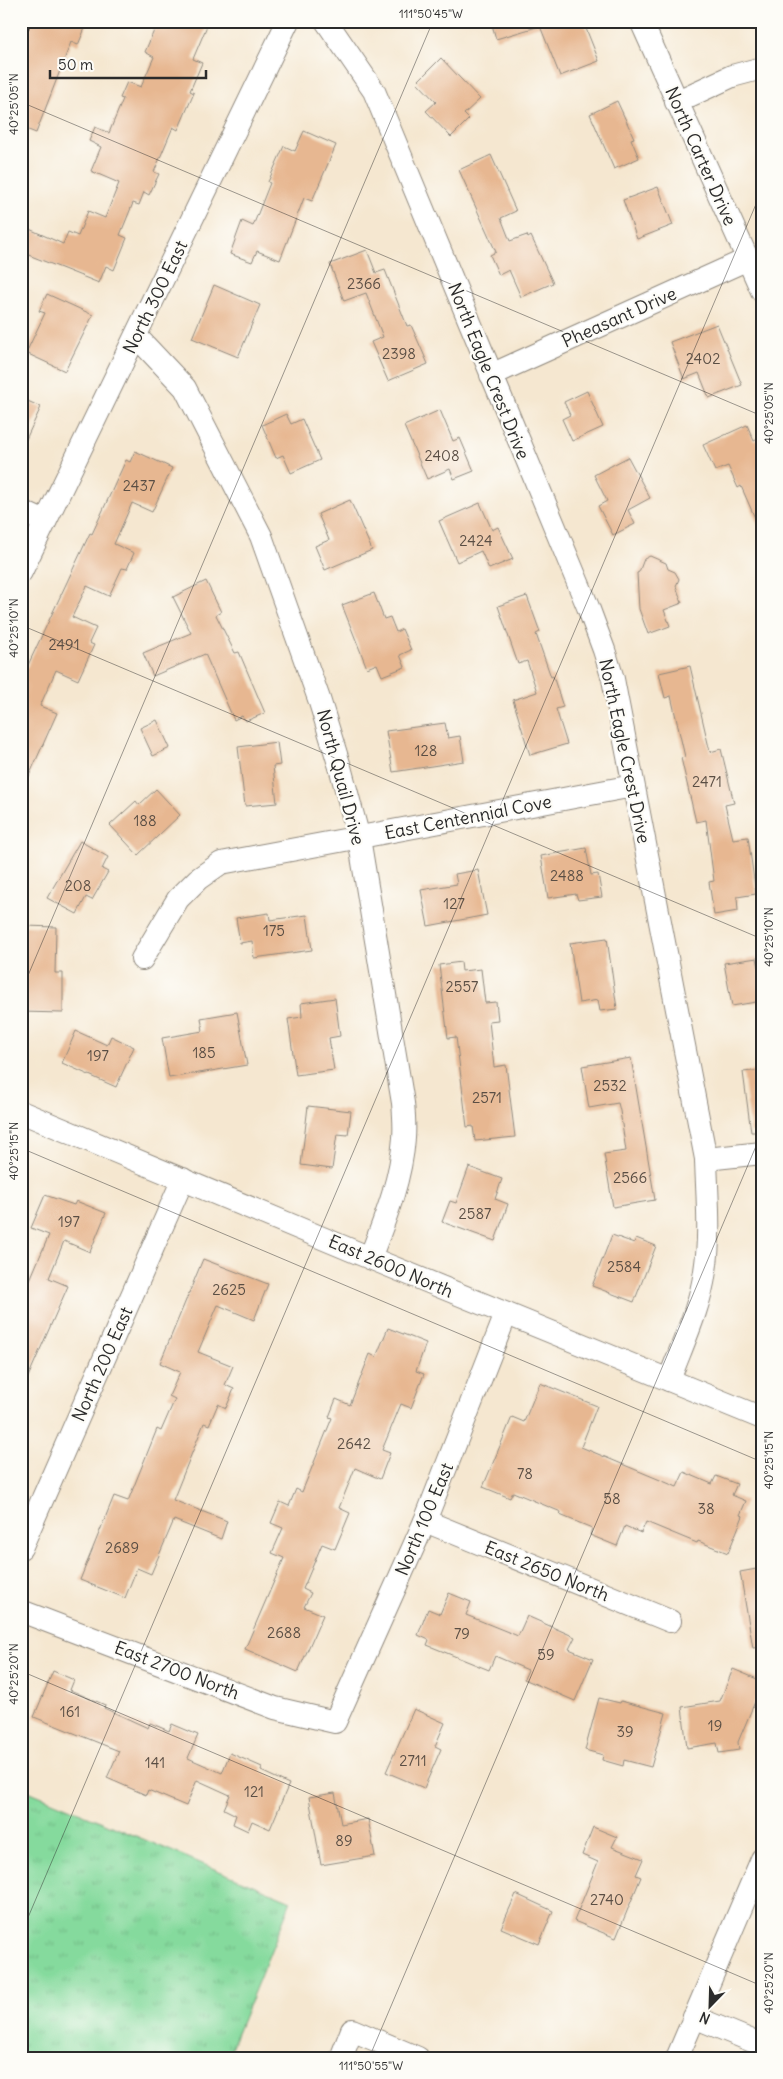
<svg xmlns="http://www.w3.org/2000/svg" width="783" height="2079" font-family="Delius,sans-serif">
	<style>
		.park { fill: url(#park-tufts); stroke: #588264 }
		.building { fill: #e7b791 }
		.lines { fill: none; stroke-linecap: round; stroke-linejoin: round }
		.minor-casing { stroke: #90897e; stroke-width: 24 }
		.minor { stroke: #fff; stroke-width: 22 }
		.ticks { fill: none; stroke: #2b2b2b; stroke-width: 1; stroke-opacity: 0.45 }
		.labels { text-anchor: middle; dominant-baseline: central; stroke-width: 4.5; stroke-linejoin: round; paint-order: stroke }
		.number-label { font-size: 15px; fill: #5a4e44 }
		.street-label { font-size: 18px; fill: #2b2b2b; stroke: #fdfcf7 }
		.neatline { fill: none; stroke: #2b2b2b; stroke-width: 2 }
		.ticks-label { font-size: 12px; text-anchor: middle; fill: #2b2b2b }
	</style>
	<defs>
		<pattern id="park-tufts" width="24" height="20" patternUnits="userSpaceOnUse" patternTransform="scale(1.25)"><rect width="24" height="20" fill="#85da9d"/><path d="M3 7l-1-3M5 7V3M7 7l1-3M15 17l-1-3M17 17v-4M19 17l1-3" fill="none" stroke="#73bb87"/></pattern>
	</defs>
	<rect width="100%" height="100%" fill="#fdfcf7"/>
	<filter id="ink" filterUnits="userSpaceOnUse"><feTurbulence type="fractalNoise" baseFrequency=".02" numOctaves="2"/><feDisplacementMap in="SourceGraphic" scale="10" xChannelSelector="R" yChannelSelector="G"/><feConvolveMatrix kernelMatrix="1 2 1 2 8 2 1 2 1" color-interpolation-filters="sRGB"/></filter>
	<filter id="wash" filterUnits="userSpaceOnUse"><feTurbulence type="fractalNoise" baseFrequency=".0096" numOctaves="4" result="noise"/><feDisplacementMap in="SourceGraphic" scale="20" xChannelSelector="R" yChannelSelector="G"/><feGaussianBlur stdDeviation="1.12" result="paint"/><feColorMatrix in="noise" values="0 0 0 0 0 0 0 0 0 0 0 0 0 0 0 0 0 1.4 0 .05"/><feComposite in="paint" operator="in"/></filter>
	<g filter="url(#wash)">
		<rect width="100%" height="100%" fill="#f5e7d0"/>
		<polygon class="park" points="21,1788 291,1901 227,2058 21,2058"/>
		<g id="blocks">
			<g class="building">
				<polygon points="21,21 88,21 78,45 71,42 36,133 21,127"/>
				<polygon points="158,21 209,21 193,59 202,63 190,91 194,93 178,130 173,127 154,172 159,174 149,195 144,192 139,205 133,203 120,235 127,238 114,270 106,266 99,283 21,252 21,240 27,228 63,244 68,232 78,236 88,211 105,218 119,183 91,171 101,147 89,141 95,127 109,133 123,99 120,98 127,82 141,87 154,57 145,52"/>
				<polygon points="491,21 540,21 540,24 549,21 583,21 599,61 560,76 540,26 496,39"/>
				<polygon points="441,58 480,99 464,114 469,119 451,137 426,111 436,102 417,82"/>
				<polygon points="617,101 634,138 631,139 639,158 614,169 590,114"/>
				<polygon points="304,131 336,145 312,201 304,198 280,260 257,251 252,262 230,254 242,221 253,226 270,183 268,182 284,146 295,151"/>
				<polygon points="491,155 516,211 501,218 510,241 527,235 528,238 531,236 553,283 521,297 509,270 499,275 490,255 496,252 459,170"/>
				<polygon points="658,187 673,225 637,239 623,200"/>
				<polygon points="367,250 376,273 385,270 407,326 411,325 428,364 388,381 371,342 383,337 366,293 344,301 330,264"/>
				<polygon points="214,285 260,305 238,357 192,338"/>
				<polygon points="47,294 93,315 65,371 26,353 45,313 39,311"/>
				<polygon points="717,324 742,385 709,398 699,373 684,379 670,342"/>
				<polygon points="587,391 603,427 572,441 562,419 570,415 564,402"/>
				<polygon points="21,398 41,407 21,450"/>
				<polygon points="440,410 453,441 460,438 474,471 454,479 450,469 427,479 404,426"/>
				<polygon points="286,414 291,424 302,419 320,460 291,473 283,455 276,458 262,425"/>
				<polygon points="747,425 754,441 762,437 762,534 741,486 738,488 728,466 715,471 703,445"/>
				<polygon points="135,451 172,468 152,512 132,503 114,544 134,553 127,569 122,568 109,596 87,586 72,617 96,628 89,643 94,645 78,680 56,670 40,706 57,713 21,794 21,680 90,533 92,534 126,460 130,462"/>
				<polygon points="628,457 650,498 628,510 635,524 613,535 598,506 607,501 594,475"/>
				<polygon points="350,500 372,550 325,570 315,546 329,540 318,514"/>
				<polygon points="480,503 492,530 498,527 513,559 489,569 481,551 457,562 439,521"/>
				<polygon points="650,556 666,563 668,569 675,572 679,579 676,586 682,603 664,610 670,626 648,634 639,609 637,573 639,572 644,559"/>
				<polygon points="206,581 221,612 216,615 235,653 239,652 265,713 246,721 242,716 234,720 205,654 153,676 143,653 191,633 173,597"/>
				<polygon points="374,593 384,619 390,617 396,632 402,629 411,650 400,655 405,667 382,676 377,664 367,668 342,605"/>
				<polygon points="527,596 540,632 536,634 551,677 553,676 563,707 556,709 567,744 530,755 513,700 537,692 527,661 518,664 498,606"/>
				<polygon points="690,666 710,752 721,749 734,803 725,805 733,839 748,837 756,894 737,897 738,911 714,915 709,882 714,881 706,820 696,822 681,758 685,757 671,696 665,698 659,673"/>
				<polygon points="157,720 170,748 153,756 140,728"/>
				<polygon points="445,723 448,738 460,736 464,761 393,772 386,731"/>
				<polygon points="277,742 280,765 273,766 277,803 245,806 238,747"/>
				<polygon points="156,789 180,815 138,855 110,825 136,801 139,805"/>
				<polygon points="80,841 108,857 102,869 108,872 92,900 86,897 77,914 47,898"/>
				<polygon points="586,848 591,875 598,874 602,897 578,900 576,894 548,898 541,856"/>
				<polygon points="478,870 487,915 428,926 421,890 457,884 455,874"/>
				<polygon points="269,913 270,920 307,915 312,950 254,958 252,941 240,943 236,918"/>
				<polygon points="25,926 56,927 55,973 63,973 63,1013 21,1012 21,960 24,960"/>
				<polygon points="607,938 617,1009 600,1011 598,1000 579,1003 570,943"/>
				<polygon points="757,958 762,982 762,1001 732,1006 724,963"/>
				<polygon points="461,962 462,971 481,969 485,1003 496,1002 498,1020 489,1021 494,1067 506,1065 515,1137 475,1141 473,1126 467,1127 456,1037 448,1038 439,965"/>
				<polygon points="335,998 340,1036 329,1038 334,1070 296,1075 288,1019 302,1017 301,1003"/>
				<polygon points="237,1012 247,1065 169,1078 162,1038 203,1031 201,1018"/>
				<polygon points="76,1031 107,1045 111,1036 134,1047 116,1087 62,1063"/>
				<polygon points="631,1058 655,1200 613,1207 604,1154 626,1151 620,1111 618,1103 589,1108 582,1066"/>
				<polygon points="762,1070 762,1132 751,1132 743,1072"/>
				<polygon points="308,1106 351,1111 348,1135 337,1134 332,1169 301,1165"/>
				<polygon points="469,1167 502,1179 495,1199 508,1204 495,1241 442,1222 450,1201 456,1203"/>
				<polygon points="45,1195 74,1205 76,1201 106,1213 90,1252 64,1241 49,1278 68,1286 21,1393 21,1279 29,1282 49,1235 31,1228"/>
				<polygon points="612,1235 634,1243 636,1238 656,1246 634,1302 592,1286"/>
				<polygon points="203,1259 268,1284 254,1320 218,1305 198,1352 233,1366 225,1385 234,1389 226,1408 218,1404 209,1425 204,1423 173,1500 227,1521 221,1539 174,1520 151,1574 137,1568 125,1598 80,1580 114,1496 128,1501 157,1429 161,1431 175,1399 169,1396 180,1372 160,1363"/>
				<polygon points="388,1328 426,1343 416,1371 424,1374 411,1408 401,1404 382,1450 390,1453 380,1479 355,1468 339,1508 350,1513 335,1549 322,1544 303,1589 311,1593 304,1607 323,1615 298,1672 245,1649 284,1558 272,1553 283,1528 271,1523 280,1502 289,1506 296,1489 302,1492 332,1418 329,1417 336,1399 350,1405 370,1354 376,1357"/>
				<polygon points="540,1383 597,1406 581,1447 677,1487 684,1472 712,1484 716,1476 737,1484 732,1495 746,1501 740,1515 743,1516 728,1553 698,1541 697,1543 646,1522 641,1533 625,1526 617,1546 590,1535 592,1528 560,1515 561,1512 513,1492 510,1498 483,1487 512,1417 524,1422"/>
				<polygon points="762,1568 762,1647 753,1648 740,1572"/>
				<polygon points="449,1593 471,1602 466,1615 518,1636 527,1616 575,1637 569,1649 593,1659 575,1701 524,1679 528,1670 495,1656 489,1670 427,1645 429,1640 418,1635 428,1609 440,1614"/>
				<polygon points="733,1669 762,1681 762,1685 738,1742 739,1750 719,1753 717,1743 687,1748 682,1707 720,1701"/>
				<polygon points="53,1671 74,1680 70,1690 105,1705 104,1708 148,1728 150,1723 169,1731 172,1724 198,1735 188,1758 222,1773 230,1753 262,1767 261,1771 289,1784 270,1829 252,1821 248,1831 233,1824 236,1815 224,1809 230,1795 197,1780 186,1806 148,1790 146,1795 107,1778 119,1751 34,1717"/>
				<polygon points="599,1698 620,1703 621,1701 666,1713 651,1767 624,1760 623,1766 602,1760 603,1755 585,1750"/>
				<polygon points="414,1709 445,1723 435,1746 441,1749 424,1788 386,1772"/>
				<polygon points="335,1793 341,1824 368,1819 375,1856 321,1865 309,1797"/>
				<polygon points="593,1827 617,1837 612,1847 643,1859 636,1875 641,1877 616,1938 574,1921 598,1862 582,1855"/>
				<polygon points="516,1894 553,1911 539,1944 501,1928"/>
			</g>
		</g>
	</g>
	<g filter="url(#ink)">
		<use href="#blocks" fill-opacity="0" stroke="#90897e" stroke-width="1"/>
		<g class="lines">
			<g class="minor-casing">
				<g id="minor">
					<path d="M 326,21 L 374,91 L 588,607 L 604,650 L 613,679 L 706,1159 C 707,1196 711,1234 705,1271 C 700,1308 682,1345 669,1380"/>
					<polyline points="641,21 762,291"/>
					<polyline points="676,102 732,76 762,68"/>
					<path d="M 136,336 L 185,388 L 261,536 L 319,699 L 340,767 L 359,838 L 403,1103 C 404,1114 405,1126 404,1138 C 401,1180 385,1219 370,1258"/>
					<polyline points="491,375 748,259"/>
					<polyline points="21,511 45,522"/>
					<polyline points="21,572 288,21"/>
					<polyline points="142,959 178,899 198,879 221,863 633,786"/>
					<polyline points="21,1112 370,1258 762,1418"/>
					<polyline points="706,1159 762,1153"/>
					<polyline points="425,1521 670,1621"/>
					<polyline points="21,1548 183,1179"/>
					<polyline points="21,1611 275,1708 335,1722 425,1521 506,1314"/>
					<polyline points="694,2017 762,2045"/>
					<polyline points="341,2058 352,2030 418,2058"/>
					<polyline points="677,2058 762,1859"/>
				</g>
			</g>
			<use href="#minor" class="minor"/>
		</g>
	</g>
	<path class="ticks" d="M 21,50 L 33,21M 21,102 L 762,416M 21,625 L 762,939M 21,992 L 433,21M 21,1148 L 762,1462M 21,1671 L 762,1986M 21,1934 L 762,190M 369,2058 L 762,1132"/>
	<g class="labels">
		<g class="number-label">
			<text x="364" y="283">2366</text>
			<text x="399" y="353">2398</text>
			<text x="703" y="358">2402</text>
			<text x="442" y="455">2408</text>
			<text x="139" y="485">2437</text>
			<text x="476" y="540">2424</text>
			<text x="64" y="644">2491</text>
			<text x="426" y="750">128</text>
			<text x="707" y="781">2471</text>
			<text x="145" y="820">188</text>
			<text x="567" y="875">2488</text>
			<text x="78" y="885">208</text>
			<text x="454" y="903">127</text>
			<text x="274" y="930">175</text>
			<text x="462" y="986">2557</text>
			<text x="204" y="1052">185</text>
			<text x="98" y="1055">197</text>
			<text x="610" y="1085">2532</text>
			<text x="487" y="1097">2571</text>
			<text x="630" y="1177">2566</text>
			<text x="475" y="1213">2587</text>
			<text x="69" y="1221">197</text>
			<text x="624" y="1266">2584</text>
			<text x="229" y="1289">2625</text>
			<text x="354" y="1443">2642</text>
			<text x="525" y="1473">78</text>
			<text x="612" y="1498">58</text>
			<text x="706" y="1508">38</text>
			<text x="122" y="1547">2689</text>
			<text x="284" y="1632">2688</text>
			<text x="462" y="1633">79</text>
			<text x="546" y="1654">59</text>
			<text x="70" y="1711">161</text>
			<text x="715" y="1725">19</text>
			<text x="625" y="1731">39</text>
			<text x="413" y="1760">2711</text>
			<text x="155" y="1762">141</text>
			<text x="254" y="1791">121</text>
			<text x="344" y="1840">89</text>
			<text x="607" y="1899">2740</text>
		</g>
		<g class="street-label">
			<text transform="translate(701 156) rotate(66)">North Carter Drive</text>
			<text transform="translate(155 297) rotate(-64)">North 300 East</text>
			<text transform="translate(619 317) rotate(-24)">Pheasant Drive</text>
			<text transform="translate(489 371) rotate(68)">North Eagle Crest Drive</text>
			<text transform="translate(625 751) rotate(78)">North Eagle Crest Drive</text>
			<text transform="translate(341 777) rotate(75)">North Quail Drive</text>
			<text transform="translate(468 817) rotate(-11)">East Centennial Cove</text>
			<text transform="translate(391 1266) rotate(23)">East 2600 North</text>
			<text transform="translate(102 1364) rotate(-66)">North 200 East</text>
			<text transform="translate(424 1519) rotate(-67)">North 100 East</text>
			<text transform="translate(547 1571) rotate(22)">East 2650 North</text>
			<text transform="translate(177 1670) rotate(21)">East 2700 North</text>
		</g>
	</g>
	<rect width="783" height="2079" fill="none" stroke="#fdfcf7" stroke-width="55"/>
	<g transform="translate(710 2006) rotate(203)" stroke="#fdfcf7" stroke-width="4" paint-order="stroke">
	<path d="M0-4L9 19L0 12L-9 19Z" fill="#2b2b2b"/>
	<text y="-8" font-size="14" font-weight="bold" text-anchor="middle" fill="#2b2b2b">N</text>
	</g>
	<path d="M50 70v8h156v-8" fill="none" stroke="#2b2b2b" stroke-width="2.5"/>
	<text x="58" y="70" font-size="15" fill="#2b2b2b" stroke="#fdfcf7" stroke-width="4" paint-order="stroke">50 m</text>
	<rect x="28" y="28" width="728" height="2024" class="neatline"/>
	<g class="ticks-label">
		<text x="431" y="18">111°50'45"W</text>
		<text transform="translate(14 104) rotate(-90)" y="4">40°25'05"N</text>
		<text transform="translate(769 413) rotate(-90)" y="4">40°25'05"N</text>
		<text transform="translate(14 628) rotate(-90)" y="4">40°25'10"N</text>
		<text transform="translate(769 937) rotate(-90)" y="4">40°25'10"N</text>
		<text transform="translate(14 1151) rotate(-90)" y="4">40°25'15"N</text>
		<text transform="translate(769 1460) rotate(-90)" y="4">40°25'15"N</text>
		<text transform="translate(14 1674) rotate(-90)" y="4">40°25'20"N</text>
		<text transform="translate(769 1983) rotate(-90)" y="4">40°25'20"N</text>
		<text x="371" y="2070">111°50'55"W</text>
	</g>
</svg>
